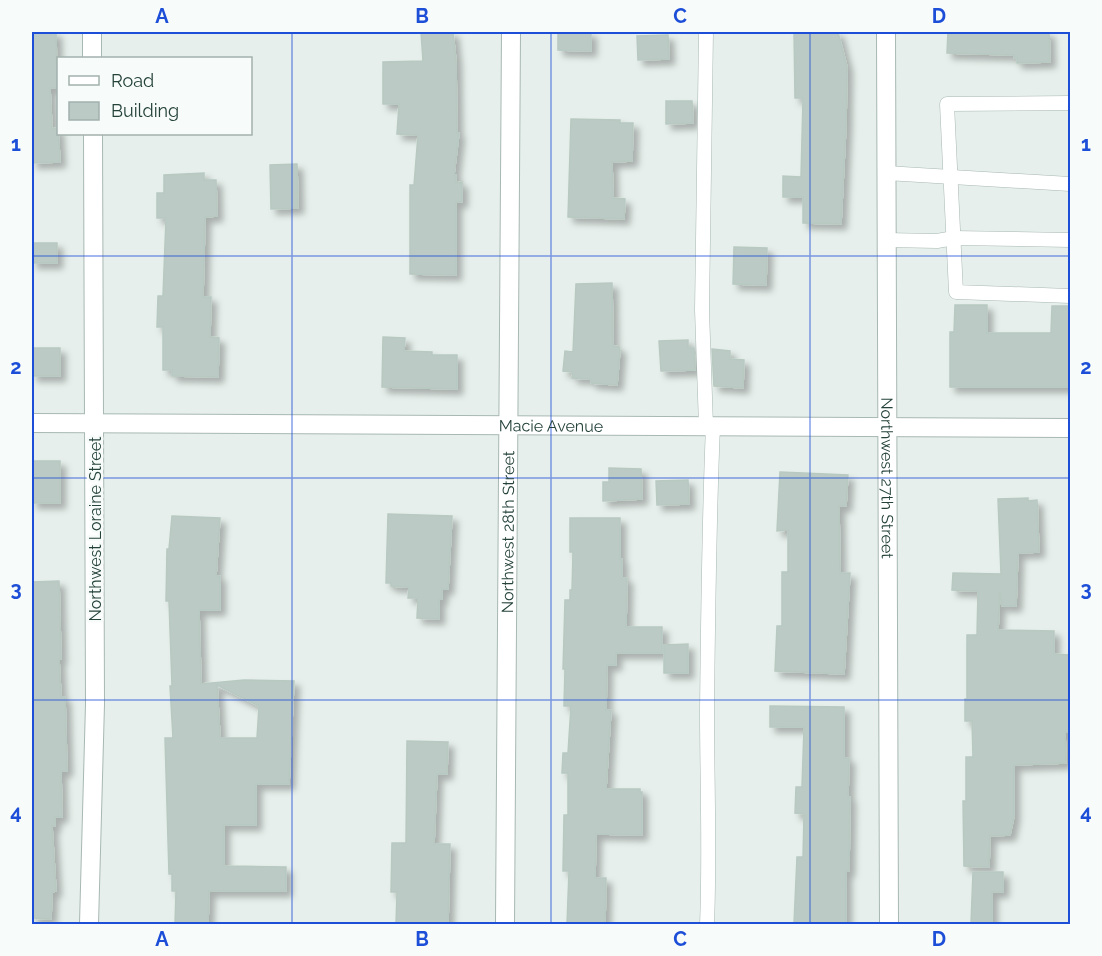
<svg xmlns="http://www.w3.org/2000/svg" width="1102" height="956" font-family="Raleway,sans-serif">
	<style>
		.building { fill: #bbcac4; stroke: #b8c9c2; stroke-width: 1.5; fill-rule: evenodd; filter: url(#shadow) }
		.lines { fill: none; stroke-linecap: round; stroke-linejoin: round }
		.service-casing { stroke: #a8b8b2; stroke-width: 15 }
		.minor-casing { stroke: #a8b8b2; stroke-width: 20 }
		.service { stroke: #fff; stroke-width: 14 }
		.minor { stroke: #fff; stroke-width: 18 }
		.grid { fill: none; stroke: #1d4ed8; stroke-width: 1.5; stroke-opacity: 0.55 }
		.labels { text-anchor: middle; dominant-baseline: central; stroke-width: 5; stroke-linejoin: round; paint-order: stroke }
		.street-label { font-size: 16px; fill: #24423a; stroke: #f7fbf9 }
		.neatline { fill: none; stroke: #1d4ed8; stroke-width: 2 }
		.grid-label { font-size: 20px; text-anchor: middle; font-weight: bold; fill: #1d4ed8 }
	</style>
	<defs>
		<filter id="shadow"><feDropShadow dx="5.5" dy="5.5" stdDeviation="3" flood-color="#0004"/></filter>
	</defs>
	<rect width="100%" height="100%" fill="#e6efeb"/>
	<g class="building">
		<polygon points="32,32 56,32 57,88 50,88 52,129 58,128 60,162 32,163"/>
		<polygon points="421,32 453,32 456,61 457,133 459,133 454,175 456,175 456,183 462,182 462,202 456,202 456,275 410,274 410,185 414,185 418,135 397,134 399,104 383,104 383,62 423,61"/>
		<polygon points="558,32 591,32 591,51 558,50"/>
		<polygon points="794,32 838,32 847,67 846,125 841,224 803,223 803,197 783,197 783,176 801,177 803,98 795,98"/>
		<polygon points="948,32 1049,32 1050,62 1017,63 1017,58 1014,58 1014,55 947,53"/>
		<polygon points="668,35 669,59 638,60 637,36"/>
		<polygon points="666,101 692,101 693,123 666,124"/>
		<polygon points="571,119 620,120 620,123 633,123 632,161 612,162 613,198 625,199 624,219 568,217"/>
		<polygon points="297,164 298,208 271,209 270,165"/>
		<polygon points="204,173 204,180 216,180 217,216 205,217 203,297 211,297 210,337 219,338 218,377 172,376 172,370 163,370 163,327 157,327 158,296 163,296 166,218 157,218 157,193 164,193 164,175"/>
		<rect x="32" y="243" width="25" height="20"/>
		<polygon points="734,247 767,248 766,285 733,284"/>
		<polygon points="612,283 613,346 619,347 620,350 617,385 591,383 591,379 572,378 573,372 563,371 565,351 573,352 576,284"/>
		<polygon points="955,305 987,305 987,333 1051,333 1052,306 1071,306 1071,387 950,387 950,332 954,332"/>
		<polygon points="383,337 405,338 404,351 432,352 432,355 457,355 457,389 382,387"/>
		<polygon points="688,340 688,348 694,348 695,370 661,371 659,341"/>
		<rect x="32" y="348" width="28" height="28"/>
		<polygon points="712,349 730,351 730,359 744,360 743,388 714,386"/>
		<rect x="32" y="461" width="28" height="42"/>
		<polygon points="609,468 641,469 642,499 603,501 603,482 609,482"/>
		<polygon points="780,472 848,475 846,506 839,506 840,573 850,573 844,674 775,671 777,626 782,626 782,572 788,572 788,530 777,531"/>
		<polygon points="688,480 689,504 657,505 656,481"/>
		<polygon points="1028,498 1028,501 1037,500 1039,552 1018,553 1016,606 1002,606 1000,592 998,630 1054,631 1054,654 1069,655 1071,732 1065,732 1066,763 1014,765 1014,816 1010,835 990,836 989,867 964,866 963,801 966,801 966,757 973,757 972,721 965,721 965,699 967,699 967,635 977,635 978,591 952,590 953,573 1001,574 998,499"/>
		<polygon points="388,514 452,516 448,589 442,589 442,599 439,599 439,619 417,618 418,598 408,598 409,587 391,586 391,583 386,583"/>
		<path d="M 172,516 L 220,518 L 216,576 L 220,576 L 220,610 L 199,610 L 201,684 L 244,680 L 294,681 L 289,784 L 256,784 L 256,825 L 224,825 L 224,866 L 286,867 L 286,891 L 209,891 L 208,924 L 175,924 L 176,891 L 172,891 L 172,874 L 169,874 L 165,738 L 173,738 L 170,686 L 172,686 L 169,601 L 166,601 L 167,549 L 169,549 ZM 217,685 L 259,706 L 257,738 L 220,738 Z"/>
		<polygon points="570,518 620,518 620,559 622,559 622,578 627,578 626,627 662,627 662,653 616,653 616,665 607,665 606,710 611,710 606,789 640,789 640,792 642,792 642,835 596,834 595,878 606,878 605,924 567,924 569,871 563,871 564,815 568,815 568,773 562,773 563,753 568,753 571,706 564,706 565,669 563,669 565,600 570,600 570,590 572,590 573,552 570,552"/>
		<polygon points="59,581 61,659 59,659 61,697 65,697 67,771 61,771 62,817 55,817 55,826 52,826 56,891 52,892 51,919 32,918 32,582"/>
		<polygon points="688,644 688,673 664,673 664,645"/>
		<polygon points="770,706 844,707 844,758 849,758 848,797 850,797 849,871 846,871 846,924 794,924 797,857 803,857 804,814 795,813 796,787 802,787 804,727 770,727"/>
		<polygon points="407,741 448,742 447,774 437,774 434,844 450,844 448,924 396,924 397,892 391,892 392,843 406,843"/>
		<polygon points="973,872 1003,872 1003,892 992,892 992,924 971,924"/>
	</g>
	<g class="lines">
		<g class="service-casing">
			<g id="service">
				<polyline points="706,32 702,310 706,426"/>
				<polyline points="1070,103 947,104 956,292 1070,296"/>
				<polyline points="886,173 1070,184"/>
				<polyline points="886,240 937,241 954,238 1070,240"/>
				<path d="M 707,924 C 710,853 707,781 707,710 C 708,615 709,520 713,426"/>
			</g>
		</g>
		<g class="minor-casing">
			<g id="minor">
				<polyline points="92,32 92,58"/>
				<path id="s1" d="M 886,32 L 889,924"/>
				<path id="s2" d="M 32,423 L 1070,428"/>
				<polyline points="89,924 95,704 93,134"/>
				<path id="s3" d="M 505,924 L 511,32"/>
			</g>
		</g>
		<use href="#service" class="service"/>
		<use href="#minor" class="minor"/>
	</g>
	<path class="grid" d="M 292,32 L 292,924M 551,32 L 551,924M 810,32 L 810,924M 32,256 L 1070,256M 32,478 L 1070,478M 32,700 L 1070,700"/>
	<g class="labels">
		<g class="street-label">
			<text stroke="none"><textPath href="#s2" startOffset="519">Macie Avenue</textPath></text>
			<text stroke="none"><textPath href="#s1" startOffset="446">Northwest 27th Street</textPath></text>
			<text transform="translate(95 529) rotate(-90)">Northwest Loraine Street</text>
			<text stroke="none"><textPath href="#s3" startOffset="392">Northwest 28th Street</textPath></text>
		</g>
	</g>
	<rect width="1102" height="956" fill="none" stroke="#f7fbf9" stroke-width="66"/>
	<rect x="57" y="57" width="195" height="78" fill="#f7fbf9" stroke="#a3b1ad" stroke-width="1.5"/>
	<rect x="69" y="76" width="30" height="9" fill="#ffffff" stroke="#a3b1ad" stroke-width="1.5"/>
	<text x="111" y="87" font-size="18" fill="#24423a">Road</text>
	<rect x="69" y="102" width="30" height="18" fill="#bbcac4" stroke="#a3b1ad" stroke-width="1.5"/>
	<text x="111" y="117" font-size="18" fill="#24423a">Building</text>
	<rect x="33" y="33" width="1036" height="890" class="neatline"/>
	<g class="grid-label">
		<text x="162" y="23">A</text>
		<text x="422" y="23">B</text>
		<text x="680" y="23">C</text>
		<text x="939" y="23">D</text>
		<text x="16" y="151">1</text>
		<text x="1086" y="151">1</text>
		<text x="16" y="374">2</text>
		<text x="1086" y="374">2</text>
		<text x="16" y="596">3</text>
		<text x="1086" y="596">3</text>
		<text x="16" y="819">4</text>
		<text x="1086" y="819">4</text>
		<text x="162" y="946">A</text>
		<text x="422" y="946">B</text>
		<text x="680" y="946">C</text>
		<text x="939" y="946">D</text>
	</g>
</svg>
